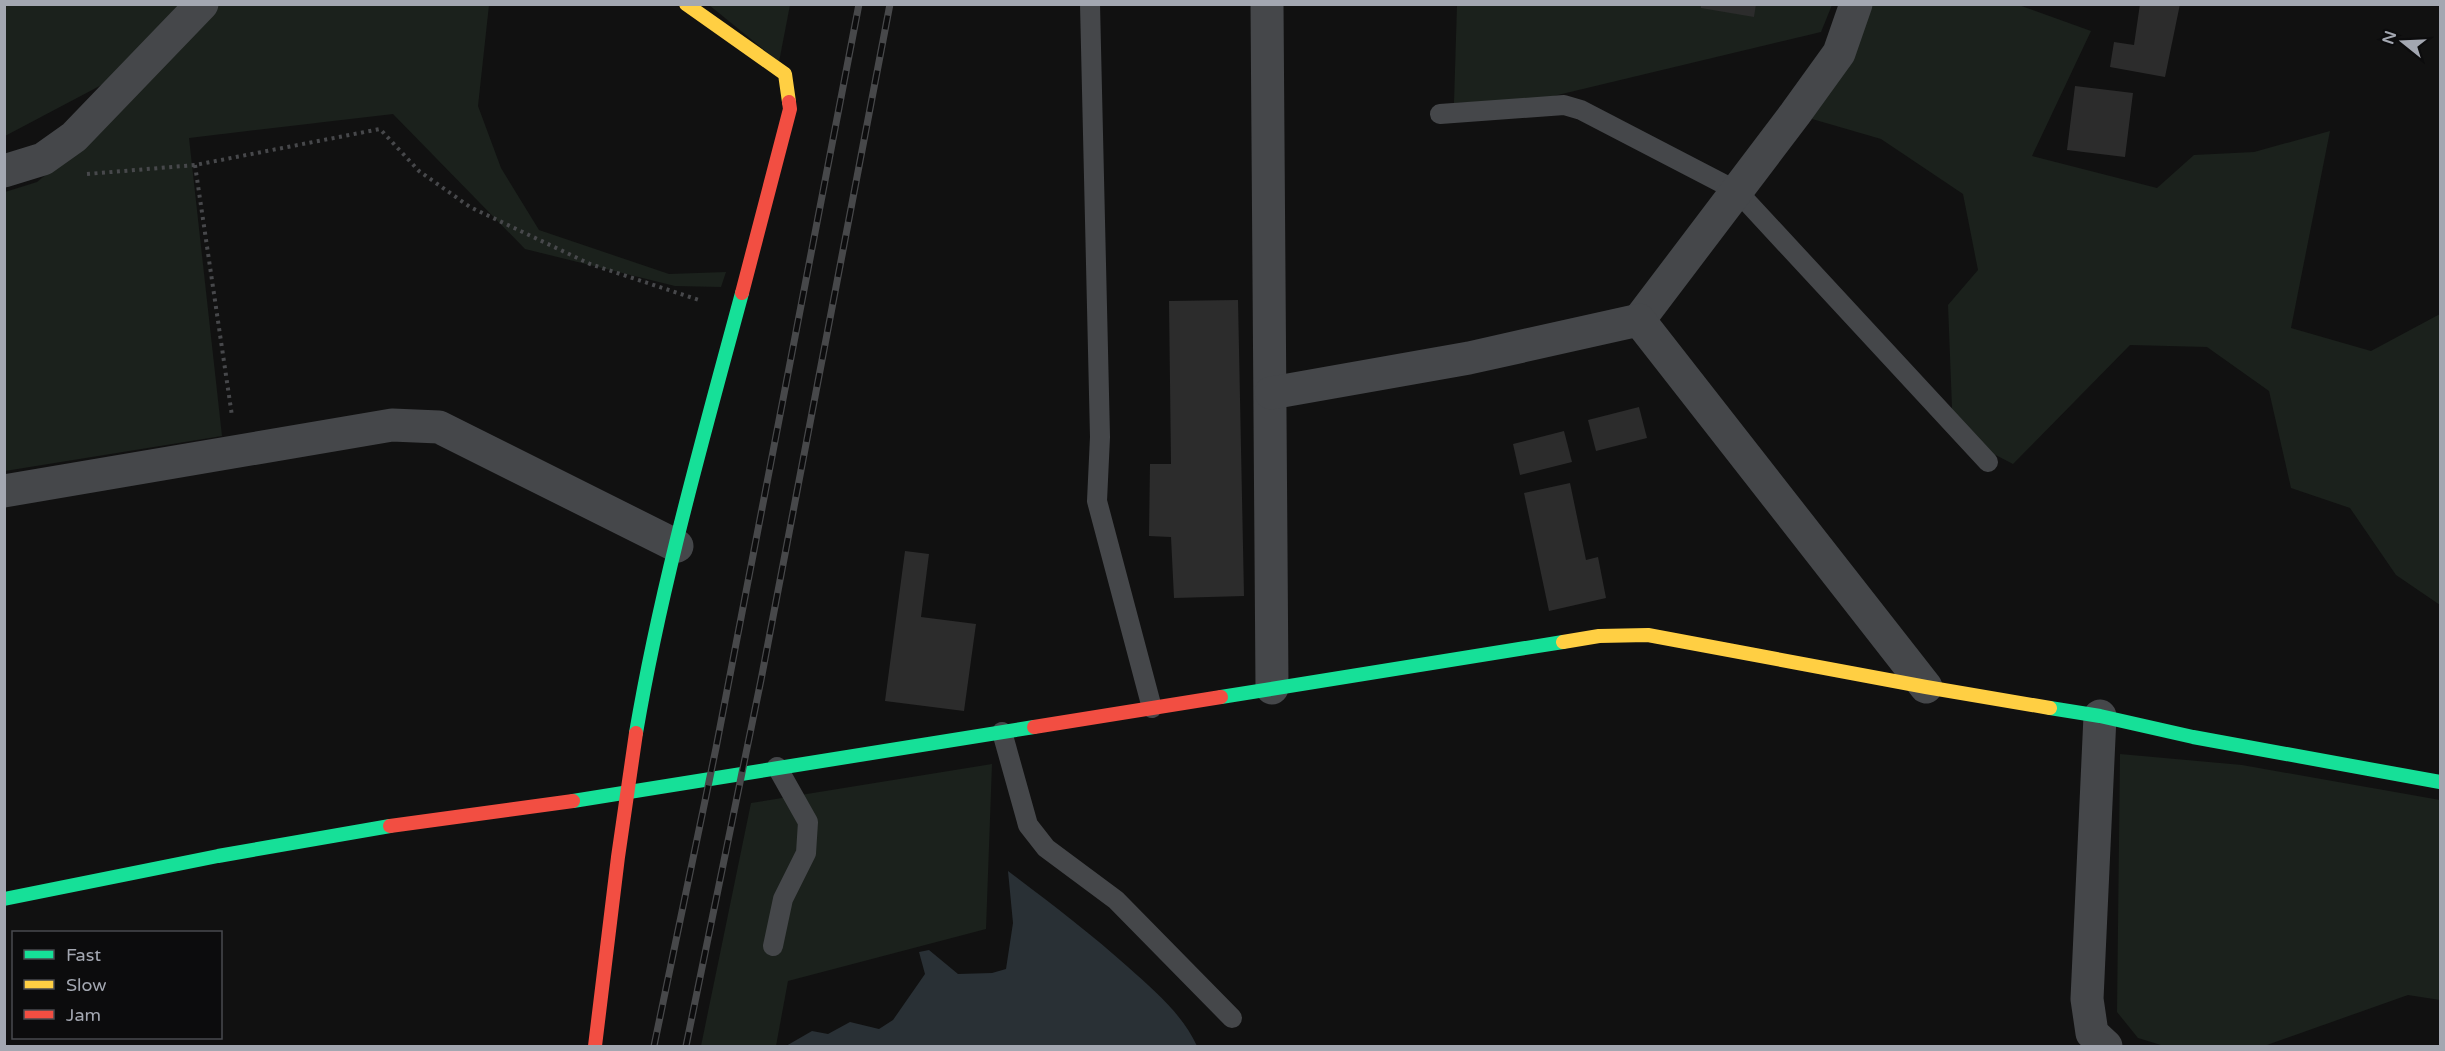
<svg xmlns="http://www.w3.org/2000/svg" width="2445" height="1051" font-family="'Varela Round',sans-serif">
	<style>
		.green { fill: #1b211c }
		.water { fill: #293035 }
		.building { fill: #2c2c2c }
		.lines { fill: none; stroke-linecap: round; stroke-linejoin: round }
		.path { stroke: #47484b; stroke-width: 4; stroke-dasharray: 3 4.5; stroke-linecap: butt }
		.lane { stroke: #45474a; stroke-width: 20 }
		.street { stroke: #45474a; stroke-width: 33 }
		.fast { stroke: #16e098; stroke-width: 14 }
		.slow { stroke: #ffcf43; stroke-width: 14 }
		.jam { stroke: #f24e42; stroke-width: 14 }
		.rail-casing { stroke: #47484a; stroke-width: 7 }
		.rail { stroke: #0c0c0d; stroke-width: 4.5; stroke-dasharray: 14; stroke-linecap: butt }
	</style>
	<rect width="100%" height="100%" fill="#111"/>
	<g class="green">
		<polygon points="2016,4 2091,31 2032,156 2157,188 2194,155 2254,152 2330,131 2291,328 2371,351 2440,314 2440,605 2396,575 2350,508 2291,488 2269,391 2207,347 2130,345 2013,464 1953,433 1948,305 1978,270 1963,194 1881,139 1795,114 1857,5"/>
		<polygon points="5,5 489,5 478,106 501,168 539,230 669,274 726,272 721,287 675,286 525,249 393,114 189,138 222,436 5,471 5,192 37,182 102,129 181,43 5,136"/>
		<polygon points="709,5 790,5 779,62"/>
		<polygon points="1457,5 1832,5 1821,32 1541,99 1454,103"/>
		<polygon points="2120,754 2242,765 2440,800 2440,1000 2408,995 2264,1046 2164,1046 2138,1038 2117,1012"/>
		<polygon points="992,764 986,929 788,981 776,1046 701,1046 751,803"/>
	</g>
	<path class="water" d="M 1008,871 C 1049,902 1090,933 1128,967 C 1155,991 1182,1014 1197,1046 L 786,1046 L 812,1031 L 828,1034 L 850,1022 L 879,1029 L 893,1020 L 925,974 L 919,952 L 929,950 L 958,974 L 992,973 L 1006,969 L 1013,923 Z"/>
	<g class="building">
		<polygon points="1701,4 1756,4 1754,17 1701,8"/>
		<polygon points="2140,4 2180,4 2165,77 2110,67 2114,42 2134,45"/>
		<polygon points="2075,86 2133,93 2125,157 2067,150"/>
		<polygon points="1238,300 1244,596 1174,598 1171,537 1149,536 1150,464 1171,464 1169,301"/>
		<polygon points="1639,407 1647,438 1596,451 1588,420"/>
		<polygon points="1564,431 1572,462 1520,475 1513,444"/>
		<polygon points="1570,483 1586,560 1598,557 1606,598 1549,611 1524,493"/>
		<polygon points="905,551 929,554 921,617 976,624 964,711 885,701"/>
	</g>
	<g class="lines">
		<g class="path">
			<polyline points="195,165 232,416"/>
			<polyline points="87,174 195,165 380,129 419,171 470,207 590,264 702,301"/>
		</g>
		<g class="lane">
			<polyline points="1090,4 1100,437 1097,501 1152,708"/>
			<polyline points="1440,114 1564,105 1581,110 1737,191 1988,462"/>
			<polyline points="1002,732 1028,825 1046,848 1116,900 1232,1018"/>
			<polyline points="773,946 783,899 806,853 808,822 777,767"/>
		</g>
		<g class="street">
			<polyline points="1267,4 1272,688"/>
			<polyline points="4,171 43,159 74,137 202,4"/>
			<polyline points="1639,320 1795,114 1839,53 1856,4"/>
			<polyline points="1271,393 1469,358 1639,320 1926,687"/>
			<polyline points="4,491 392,425 439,427 677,546"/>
			<polyline points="2100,716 2087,999 2092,1033 2106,1046"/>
		</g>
		<g class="fast">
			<polyline points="1221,697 1563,642"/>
			<polyline points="2050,708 2100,716 2193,737 2440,782"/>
			<path d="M 636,733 C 661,585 703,438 742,293"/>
			<polyline points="573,801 1034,727"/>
			<polyline points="4,899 218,856 390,826"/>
		</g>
		<g class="slow">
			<polyline points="686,4 785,74 789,102"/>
			<polyline points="1563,642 1599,636 1648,635 1926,687 2050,708"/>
		</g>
		<g class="jam">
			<polyline points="742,293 790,109 789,102"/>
			<polyline points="1034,727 1221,697"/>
			<polyline points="390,826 573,801"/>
			<polyline points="595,1046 618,857 636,733"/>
		</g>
		<g class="rail-casing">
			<g id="rail">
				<polyline points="654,1046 716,748 859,4"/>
				<polyline points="686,1046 761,680 890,4"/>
			</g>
		</g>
		<use href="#rail" class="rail"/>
	</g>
	<rect width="2445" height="1051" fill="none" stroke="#a3a7b1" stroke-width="12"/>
	<rect x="12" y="931" width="210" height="108" fill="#0c0c0d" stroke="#484a4f" stroke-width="1.5"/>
	<rect x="24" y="950" width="30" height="9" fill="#16e098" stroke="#484a4f" stroke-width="1.5"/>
	<text x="66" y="961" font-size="18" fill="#a3a7b1">Fast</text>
	<rect x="24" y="980" width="30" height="9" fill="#ffcf43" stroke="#484a4f" stroke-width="1.5"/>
	<text x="66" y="991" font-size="18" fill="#a3a7b1">Slow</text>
	<rect x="24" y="1010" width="30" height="9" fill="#f24e42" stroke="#484a4f" stroke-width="1.5"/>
	<text x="66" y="1021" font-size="18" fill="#a3a7b1">Jam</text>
	<g transform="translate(2403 42) rotate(288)" stroke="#0c0c0d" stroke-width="4.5" paint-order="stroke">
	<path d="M0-4.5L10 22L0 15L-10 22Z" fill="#a3a7b1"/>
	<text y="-9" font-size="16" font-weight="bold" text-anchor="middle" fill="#a3a7b1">N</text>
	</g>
</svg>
